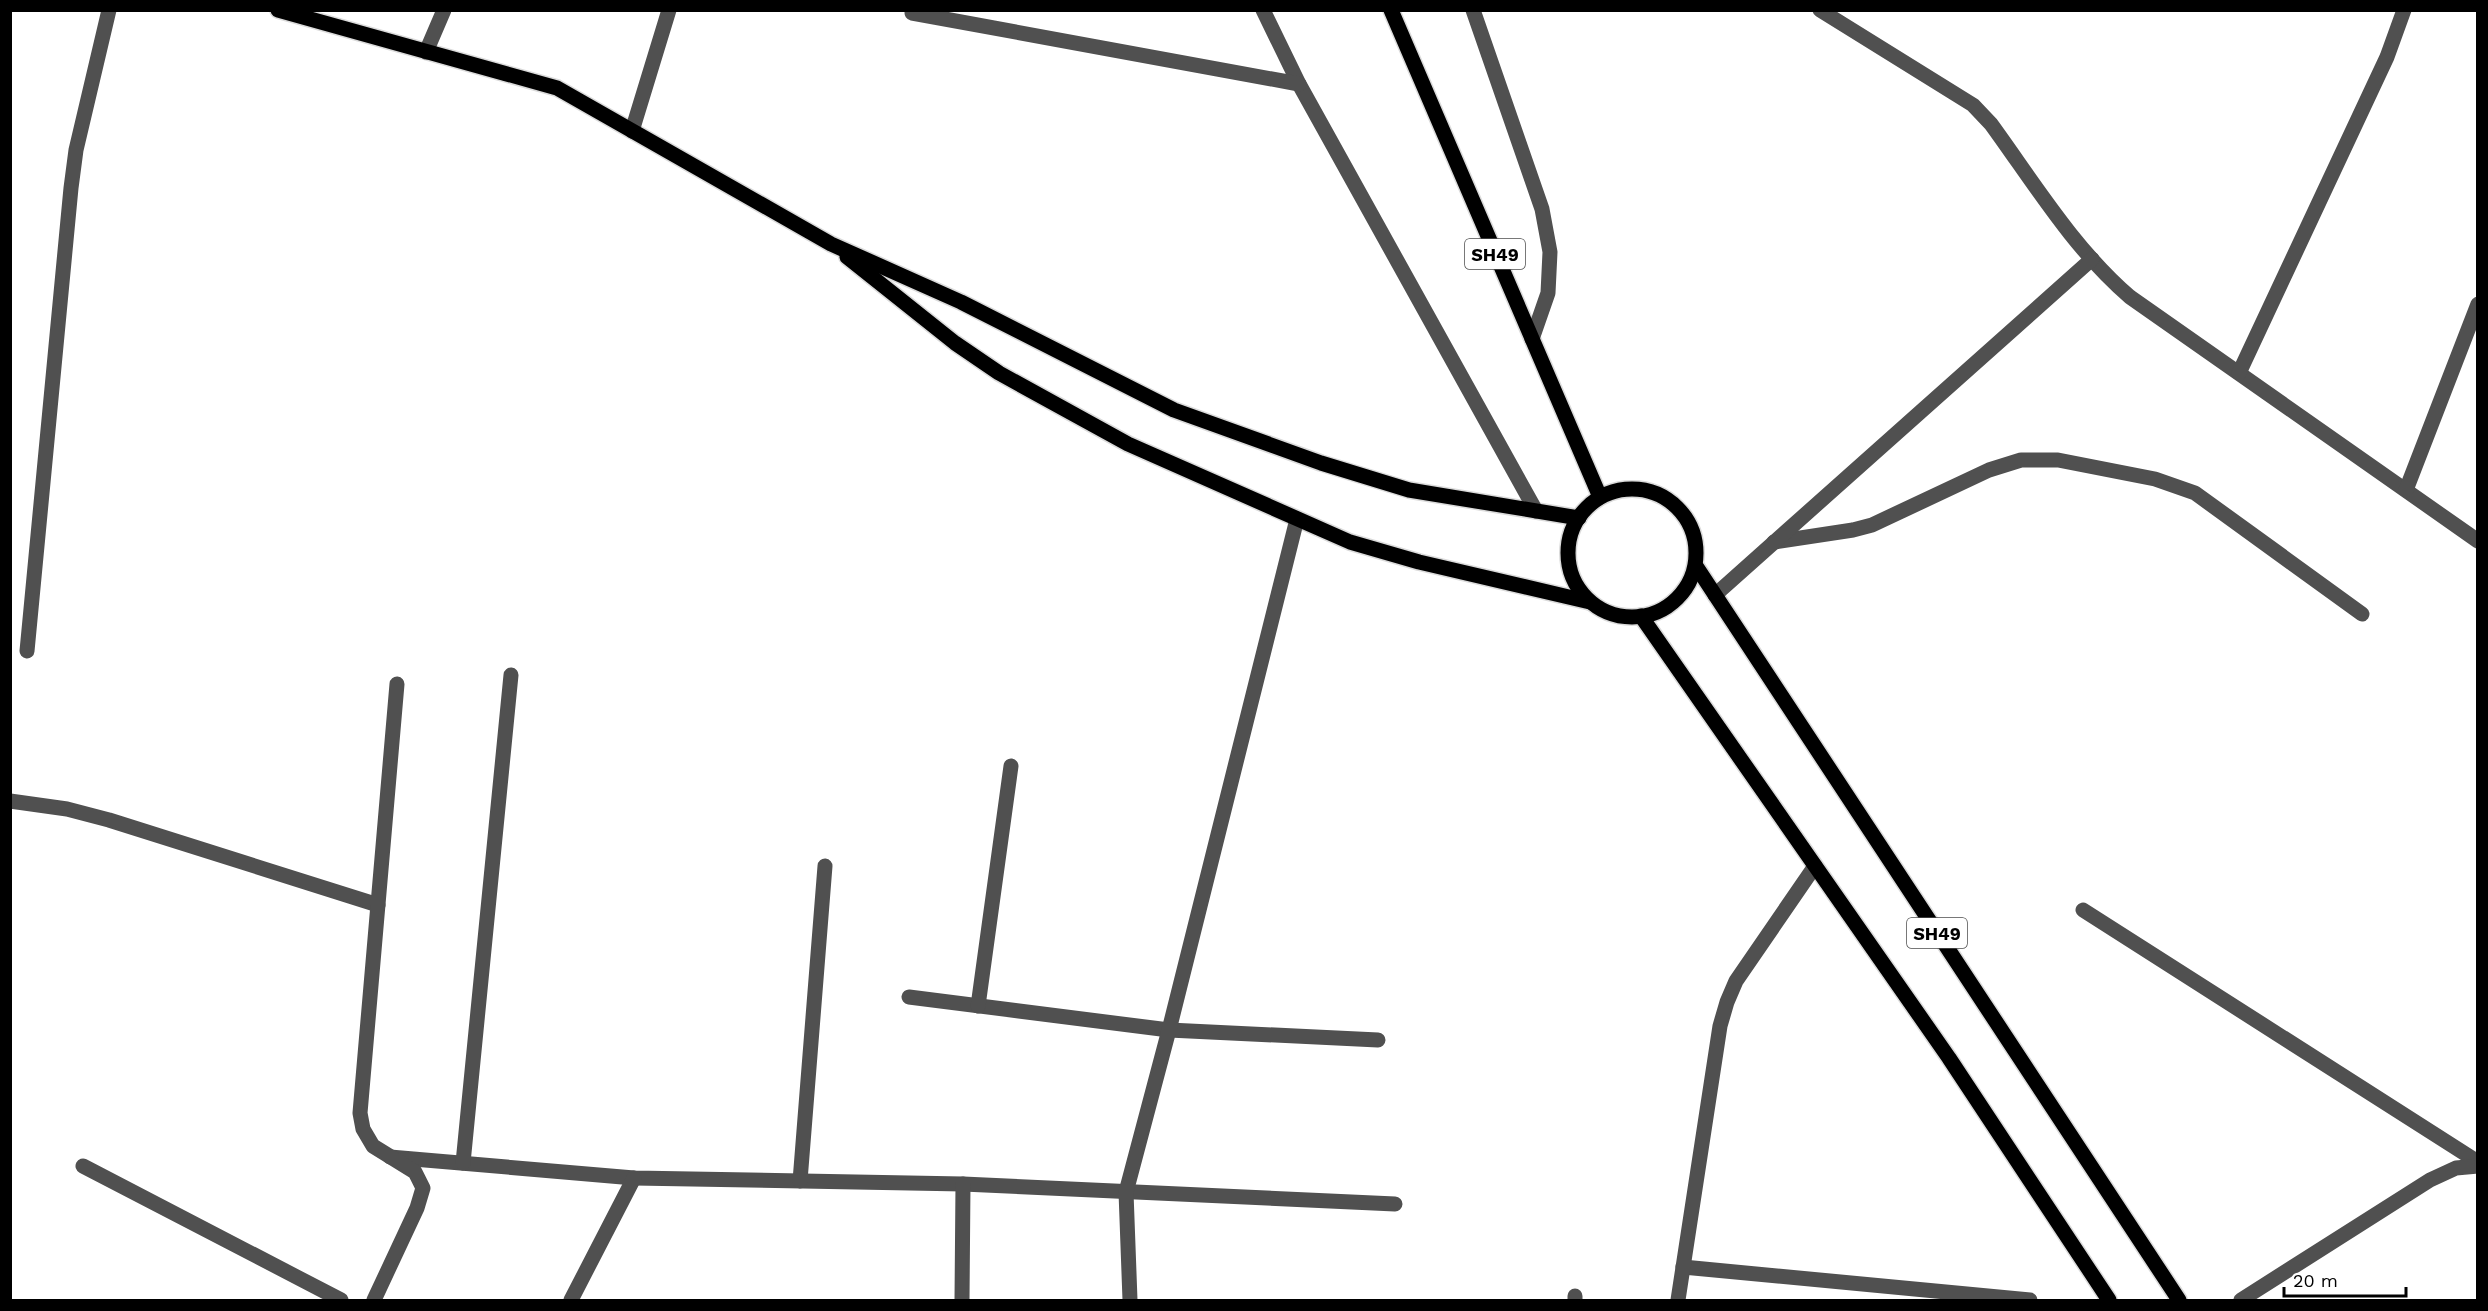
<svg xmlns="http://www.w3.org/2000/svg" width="2488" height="1311" font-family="'Work Sans',sans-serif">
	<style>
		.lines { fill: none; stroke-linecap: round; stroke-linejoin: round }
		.major-casing { stroke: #dbdbdb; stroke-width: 18 }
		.minor { stroke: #505050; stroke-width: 15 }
		.major { stroke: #000; stroke-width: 15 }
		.labels { text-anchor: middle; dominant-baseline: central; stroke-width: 4.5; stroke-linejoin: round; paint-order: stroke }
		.shield { fill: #fff; stroke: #4c4c4c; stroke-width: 1.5 }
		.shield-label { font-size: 18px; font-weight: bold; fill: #000 }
	</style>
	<rect width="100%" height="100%" fill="#fff"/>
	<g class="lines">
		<g class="major-casing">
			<g id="major">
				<polyline points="278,10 557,88 831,244 961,302 1174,410 1321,463 1409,490 1579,518"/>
				<polyline points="1391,10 1600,497"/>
				<polyline points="847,257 955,343 999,373 1128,444 1350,542 1419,562 1590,602"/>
				<circle cx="1632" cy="553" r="64"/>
				<polyline points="1696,566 2179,1300"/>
				<polyline points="1641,616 1949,1058 2109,1300"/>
			</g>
		</g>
		<g class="minor">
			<polyline points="1263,10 1299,84 1536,511"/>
			<polyline points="1473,10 1542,209 1550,252 1548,293 1532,339"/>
			<path d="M 1820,10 L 1973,105 L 1991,124 C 2034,183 2074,249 2130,297 L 2478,541"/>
			<polyline points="912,13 1299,84"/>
			<polyline points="426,52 444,10"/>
			<polyline points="632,131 669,10"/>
			<polyline points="2239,373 2387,57 2404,10"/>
			<polyline points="2406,490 2478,304"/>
			<polyline points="1774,542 1853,530 1872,525 1989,470 2021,460 2058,460 2155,479 2195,493 2362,614"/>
			<polyline points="1715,595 2092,259"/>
			<polyline points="27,651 71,188 76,150 109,10"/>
			<polyline points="10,801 67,809 109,820 378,905"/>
			<polyline points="2083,910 2478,1162"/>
			<polyline points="909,997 1169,1030 1378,1040"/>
			<polyline points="978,1006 1011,766"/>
			<polyline points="390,1157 634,1178 963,1184 1395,1204"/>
			<polyline points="463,1163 511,675"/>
			<polyline points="83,1166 341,1300"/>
			<polyline points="800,1181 825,866"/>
			<polyline points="1683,1267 2030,1300"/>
			<polyline points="374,1300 417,1208 423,1188 415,1172 373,1146 363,1129 360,1113 397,684"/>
			<polyline points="571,1300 634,1178"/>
			<polyline points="962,1300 963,1184"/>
			<polyline points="1130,1300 1126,1192 1169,1030 1297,519"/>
			<polyline points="1575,1300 1575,1296"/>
			<polyline points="1678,1300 1720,1026 1727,1002 1736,981 1815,866"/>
			<polyline points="2241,1300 2430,1180 2456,1168 2478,1166"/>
		</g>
		<use href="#major" class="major"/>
	</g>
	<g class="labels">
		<g class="shield">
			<rect x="1465" y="239" width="60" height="30" rx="4.5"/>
			<rect x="1907" y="918" width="60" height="30" rx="4.5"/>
		</g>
		<g class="shield-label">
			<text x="1495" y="254">SH49</text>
			<text x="1937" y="933">SH49</text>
		</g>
	</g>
	<rect width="2488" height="1311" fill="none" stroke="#000000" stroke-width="24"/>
	<path d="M2284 1287v9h122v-9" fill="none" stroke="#000000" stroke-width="3"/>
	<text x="2293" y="1287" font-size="18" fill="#000000" stroke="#ffffff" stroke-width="4.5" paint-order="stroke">20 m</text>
</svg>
